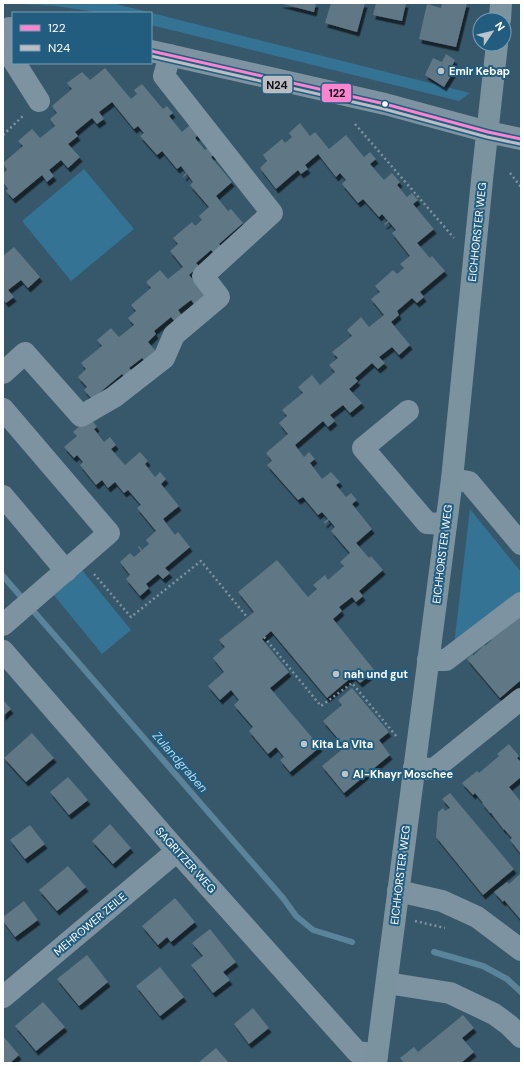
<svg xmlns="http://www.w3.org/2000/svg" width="524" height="1066" font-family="'DM Sans',sans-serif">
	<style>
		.green { fill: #347394 }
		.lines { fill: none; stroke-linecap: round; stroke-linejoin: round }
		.stream { stroke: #5b849b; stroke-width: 6 }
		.building { fill: #607886; filter: url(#shadow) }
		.path { stroke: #7d93a1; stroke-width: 2.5; stroke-dasharray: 2 3; stroke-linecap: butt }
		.minor { stroke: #7d93a1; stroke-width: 22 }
		.major { stroke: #7b929f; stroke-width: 22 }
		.bus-1-casing { stroke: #225d7f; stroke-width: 6 }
		.bus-2-casing { stroke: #225d7f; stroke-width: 6 }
		.bus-1 { stroke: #fb84d1; stroke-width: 3 }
		.bus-2 { stroke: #babdc4; stroke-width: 3 }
		.poi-dot { fill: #b9c4cb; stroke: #225d7f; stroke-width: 1.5 }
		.bus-dot { fill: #fff; stroke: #225d7f; stroke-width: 1.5 }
		.labels { text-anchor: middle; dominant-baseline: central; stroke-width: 4; stroke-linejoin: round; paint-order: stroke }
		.poi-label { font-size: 11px; font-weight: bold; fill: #fff; stroke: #225d7f; text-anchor: start }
		.street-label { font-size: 11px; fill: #fff; stroke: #225d7f }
		.water-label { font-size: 12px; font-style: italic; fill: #b3daee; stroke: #225d7f }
		.line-badge { stroke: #225d7f; stroke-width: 1.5 }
		.pale-badge-label { font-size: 11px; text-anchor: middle; font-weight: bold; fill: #111 }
	</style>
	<defs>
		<filter id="shadow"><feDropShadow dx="2.5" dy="4.5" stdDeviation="0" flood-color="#0009"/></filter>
	</defs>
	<rect width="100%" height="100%" fill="#37576a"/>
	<g class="green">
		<polygon points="3,3 112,3 470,93 459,101 151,25 151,13 102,13 56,6"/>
		<polygon points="84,169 134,229 71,281 22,221"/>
		<polygon points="470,509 521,572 521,593 454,645"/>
		<polygon points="82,570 131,630 102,654 53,594"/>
	</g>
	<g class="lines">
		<g class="stream">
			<polyline points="3,576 283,898 296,916 313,930 352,942"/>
			<polyline points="434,952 483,966 507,979 521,992"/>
		</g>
	</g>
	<g class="building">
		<polygon points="279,3 316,3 314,12"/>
		<polygon points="331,3 365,3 357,32 325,23"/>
		<polygon points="376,3 406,3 402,21 373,15"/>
		<polygon points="442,3 467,3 456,47 419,39 427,4 441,8"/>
		<polygon points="446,54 455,60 451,68 454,71 444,87 425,75 433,58 442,62"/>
		<polygon points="105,68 131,99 137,94 134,90 142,84 163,109 167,106 173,113 169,116 182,132 190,125 198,135 195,138 205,150 209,147 215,154 211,157 232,182 216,196 228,211 231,209 243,223 219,244 223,249 216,255 211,250 196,263 199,266 189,275 209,298 197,308 191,300 178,310 183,317 176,323 171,317 154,331 156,334 148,342 160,356 149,365 142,358 129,368 135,374 127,380 122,374 92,399 84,390 87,387 78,377 86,369 81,363 102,346 97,340 111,328 119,337 134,325 128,318 136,311 131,305 151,288 146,282 160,270 168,279 183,267 170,251 178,244 173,238 192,222 195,226 202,220 199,216 209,207 190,185 193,182 187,174 184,177 183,176 186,173 181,166 177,169 162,151 157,155 140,136 144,133 138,126 134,129 112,102 99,112 104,119 97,124 92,118 75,132 78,136 68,144 80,157 68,168 61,160 49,170 54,176 47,182 42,175 13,199 6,191 8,189 3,182 3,174 7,170 3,163 23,146 18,141 32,129 40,138 55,126 50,119 57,113 52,106 72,89 67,83 82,72 90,80"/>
		<polygon points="300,123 310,136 315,132 329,149 346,135 364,157 370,152 376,159 370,164 384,180 392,173 400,182 397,185 407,197 412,193 418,200 413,204 434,229 417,243 430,258 432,256 445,271 420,292 424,297 417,303 412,298 397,311 399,315 391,322 410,345 399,355 392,347 379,357 385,363 378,369 372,363 355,378 358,381 349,389 362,403 350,413 343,405 330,415 335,421 328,427 323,421 295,445 304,457 309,452 315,459 310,463 322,479 331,472 340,482 336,485 346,497 351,493 357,500 352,504 372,529 356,543 369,558 371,556 383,570 359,591 363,596 356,602 352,597 339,607 342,611 333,619 375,671 360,683 353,676 327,698 271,631 262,639 289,672 270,688 320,747 290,772 280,760 284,757 276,747 268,754 249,731 253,727 234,705 239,700 231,690 220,700 208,686 224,672 213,658 225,647 219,640 254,612 238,592 277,560 308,597 317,589 313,585 325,575 328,580 344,566 340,562 350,553 331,531 335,527 329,520 325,524 324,522 328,519 322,512 318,515 303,497 298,500 267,465 272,461 266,453 288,434 279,423 287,416 282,410 303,393 298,387 312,375 320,385 335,372 329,365 338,358 332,352 352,336 347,330 361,317 369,327 384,315 371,299 380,292 375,286 393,270 397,274 404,268 400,264 410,256 392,233 396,230 389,222 385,225 384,224 388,221 382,214 379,217 363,199 358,203 342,184 346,180 340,173 336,177 318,154 305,165 308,169 301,174 298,170 276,189 260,168 267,161 263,155 282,139 285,143 292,137 289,133"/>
		<polygon points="14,247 40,277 28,288 21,280 8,290 14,297 6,303 3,299 3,256"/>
		<polygon points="90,417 97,427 94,429 104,442 110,437 116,445 111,449 125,465 140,452 148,461 145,464 155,477 160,472 166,479 161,484 179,506 163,519 175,535 178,532 190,547 165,568 170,573 163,579 158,574 146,584 149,588 140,596 126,579 130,575 120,562 130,553 134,557 141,551 138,547 139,546 142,550 149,544 146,540 156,531 137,508 141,505 128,490 124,493 115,482 108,488 102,480 96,485 80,465 83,462 77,455 74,458 64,447 77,436 73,432"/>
		<polygon points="521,611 521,680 500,698 467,659 473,654 473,656 484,645 485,646 492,640 491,639 504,630 502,627"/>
		<polygon points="352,688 389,732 379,740 390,755 344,793 322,766 345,747 323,721 342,705 338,700"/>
		<polygon points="3,700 11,709 3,716"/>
		<polygon points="32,733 54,758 26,782 4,758"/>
		<polygon points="509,744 519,756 517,758 521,762 521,777 509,787 521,802 521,854 510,840 512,838 504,829 504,830 491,813 490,813 482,803 483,803 475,793 473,795 462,783 477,771 479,773 499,756 497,754"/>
		<polygon points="68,777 88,800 69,815 50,792"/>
		<polygon points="450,793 514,869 483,895 436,837 438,812 443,808 445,811 450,808 442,799"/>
		<polygon points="110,824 131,848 113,864 92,841"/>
		<polygon points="30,825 45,844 25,859 10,840"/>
		<polygon points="68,866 86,887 57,911 39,890"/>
		<polygon points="521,873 521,920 504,900 503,902 494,892 507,882 509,884"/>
		<polygon points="175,898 195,922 171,942 167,937 158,945 142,926"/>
		<polygon points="24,901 38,920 15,937 3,921 3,917"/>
		<polygon points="210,929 236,962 223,972 230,980 213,993 191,965 203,956 192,943"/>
		<polygon points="87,955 108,982 79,1006 57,979"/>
		<polygon points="160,967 184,997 160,1016 136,986"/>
		<polygon points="43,1002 65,1027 36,1051 15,1026"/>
		<polygon points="253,1008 269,1028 249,1044 234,1024"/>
		<polygon points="463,1015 474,1028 462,1038 474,1052 461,1063 404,1063 400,1058 414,1047 418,1052"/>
		<polygon points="3,1036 19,1055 10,1063 3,1063"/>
		<polygon points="216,1048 229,1063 198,1063"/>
	</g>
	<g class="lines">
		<g class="path">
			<polyline points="355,124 454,238"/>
			<polyline points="3,135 24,115"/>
			<polyline points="510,173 521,187"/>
			<polyline points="94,574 131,617 201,561 247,617"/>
			<polyline points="264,637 321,706 352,683 397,737"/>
			<polyline points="415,921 445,928"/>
		</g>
		<g class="minor">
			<polyline points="9,28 8,51 13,60"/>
			<polyline points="151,51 385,104 488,132 521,139"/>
			<polyline points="15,63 39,101"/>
			<polyline points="3,373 25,353 81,416 114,397 164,358 174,335 219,297 203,276 272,213 164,76 170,55"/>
			<polyline points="3,409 109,533 3,625"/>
			<polyline points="408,411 363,448 427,523 446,524"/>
			<polyline points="452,479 469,482 521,544"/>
			<polyline points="3,496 66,571"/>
			<polyline points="3,651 177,851 357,1052 377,1055"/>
			<polyline points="428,660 446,660 521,603"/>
			<polyline points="414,768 434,769 521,699"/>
			<polyline points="398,891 442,901 477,917 521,950"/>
			<polyline points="387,983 450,993 494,1014 509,1025 521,1037"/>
			<polyline points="3,997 177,851"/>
		</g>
		<g class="major">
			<polyline points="500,20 501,3"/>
			<polyline points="376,1063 452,479 482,180 497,44"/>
		</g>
		<g class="bus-1-casing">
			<polyline id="bus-1" points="151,51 385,104 488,132 521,139"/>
		</g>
		<g class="bus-2-casing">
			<polyline id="bus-2" points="151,56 384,109 487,137 520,144"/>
		</g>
		<use href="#bus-1" class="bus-1"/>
		<use href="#bus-2" class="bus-2"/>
	</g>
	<g class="poi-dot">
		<circle cx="441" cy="71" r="4"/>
		<circle cx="336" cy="674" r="4"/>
		<circle cx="304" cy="744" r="4"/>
		<circle cx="345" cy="774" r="4"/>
	</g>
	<circle class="bus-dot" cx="385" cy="104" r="3.5"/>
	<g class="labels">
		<g class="poi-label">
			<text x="449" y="71">Emir Kebap</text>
			<text x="344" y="674">nah und gut</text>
			<text x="312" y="744">Kita La Vita</text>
			<text x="353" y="774">Al-Khayr Moschee</text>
		</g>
		<g class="street-label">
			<text transform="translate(477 232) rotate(-84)">EICHHORSTER WEG</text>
			<text transform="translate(442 554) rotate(-83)">EICHHORSTER WEG</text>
			<text transform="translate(186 860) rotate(48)">SAGRITZER WEG</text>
			<text transform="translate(400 875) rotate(-83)">EICHHORSTER WEG</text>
			<text transform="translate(90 924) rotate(-40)">MEHROWER ZEILE</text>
		</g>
		<g class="water-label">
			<text transform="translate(180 762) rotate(49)">Zulandgraben</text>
		</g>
	</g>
	<g class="line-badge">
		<rect x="262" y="75" width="31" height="19" rx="4" fill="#babdc4"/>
		<rect x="321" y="83" width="31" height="20" rx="4" fill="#fb84d1"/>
	</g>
	<g class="pale-badge-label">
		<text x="277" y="89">N24</text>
		<text x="337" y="97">122</text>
	</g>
	<rect width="524" height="1066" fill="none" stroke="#ffffff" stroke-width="8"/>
	<rect x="12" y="12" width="140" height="52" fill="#225d7f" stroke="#7a9eb2"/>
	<rect x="20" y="25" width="20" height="6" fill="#fb84d1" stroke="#7a9eb2"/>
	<text x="48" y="32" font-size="12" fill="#ffffff">122</text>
	<rect x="20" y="45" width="20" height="6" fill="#babdc4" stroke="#7a9eb2"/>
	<text x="48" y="52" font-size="12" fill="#ffffff">N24</text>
	<g transform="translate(492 32) rotate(55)"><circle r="19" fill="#225d7f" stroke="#7a9eb2"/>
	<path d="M0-3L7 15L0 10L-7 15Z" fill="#b9c4cb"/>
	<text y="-6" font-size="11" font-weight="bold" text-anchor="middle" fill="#ffffff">N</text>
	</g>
</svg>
